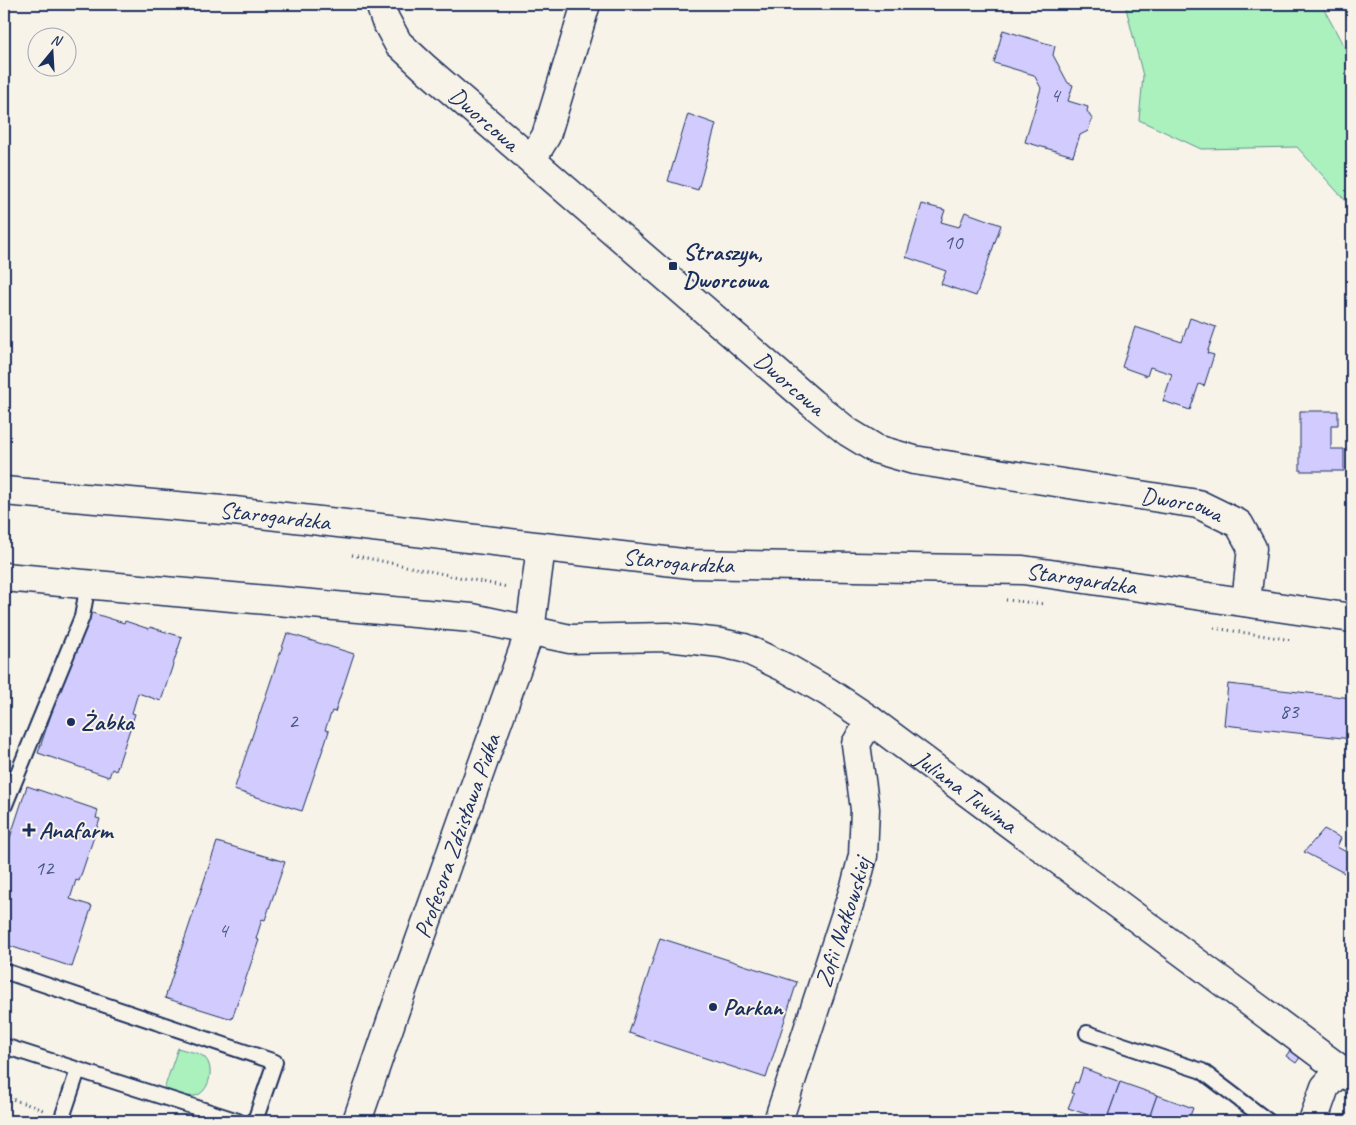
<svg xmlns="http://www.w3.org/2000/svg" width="1356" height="1125" font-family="Caveat,sans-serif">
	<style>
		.green { fill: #aaf1be; stroke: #62908e }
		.building { fill: #d2ccfe; stroke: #1b2f5e }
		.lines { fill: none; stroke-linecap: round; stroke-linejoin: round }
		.lane-casing { stroke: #1b2f5e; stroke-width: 18 }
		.street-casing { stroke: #1b2f5e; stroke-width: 31 }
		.secondary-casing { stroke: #1b2f5e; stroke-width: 31 }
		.path { stroke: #1b2f5e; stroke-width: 3; stroke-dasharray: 1 4; stroke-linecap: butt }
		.lane { stroke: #f7f3e8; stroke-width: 14 }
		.street { stroke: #f7f3e8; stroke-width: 28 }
		.secondary { stroke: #f7f3e8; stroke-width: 28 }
		.poi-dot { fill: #1b2f5e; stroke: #f7f3e8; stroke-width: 2 }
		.labels { text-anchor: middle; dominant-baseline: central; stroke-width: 4; stroke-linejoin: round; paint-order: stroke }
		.number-label { font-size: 21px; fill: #495686 }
		.street-label { font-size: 24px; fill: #1b2f5e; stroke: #f7f3e8 }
		.poi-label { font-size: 24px; font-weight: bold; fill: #1b2f5e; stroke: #f7f3e8; text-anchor: start }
	</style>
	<rect width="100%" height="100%" fill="#f7f3e8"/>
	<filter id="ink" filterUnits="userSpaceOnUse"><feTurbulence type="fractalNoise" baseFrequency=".02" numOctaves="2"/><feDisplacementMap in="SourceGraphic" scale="10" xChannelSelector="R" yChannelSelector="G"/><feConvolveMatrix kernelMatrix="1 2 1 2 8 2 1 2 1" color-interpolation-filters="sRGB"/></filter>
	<g filter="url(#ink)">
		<g class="green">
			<polygon points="1125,4 1321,4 1352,61 1352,208 1297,147 1201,149 1139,120 1143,76"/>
			<path d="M 178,1048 C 186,1051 198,1052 204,1057 C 216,1067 209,1093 195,1096 C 185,1098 173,1092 164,1089 Z"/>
		</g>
		<g class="building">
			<polygon points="1003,30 1055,46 1053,55 1068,83 1073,85 1068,101 1088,107 1087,111 1092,119 1088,131 1080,135 1073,156 1025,142 1041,88 1034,75 994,63"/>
			<polygon points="688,114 716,124 698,190 668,181"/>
			<polygon points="922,204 945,210 941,222 959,227 965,212 1001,225 976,296 941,284 946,271 906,257"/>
			<polygon points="1190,318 1216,327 1207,353 1214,355 1204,386 1199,384 1190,410 1163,401 1172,374 1150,367 1147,376 1122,367 1135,327 1182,342"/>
			<polygon points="1300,411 1338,411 1338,425 1331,425 1331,449 1344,449 1344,471 1300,471"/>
			<polygon points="86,611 124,623 125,621 149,629 150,627 182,637 161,701 138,693 132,713 135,714 116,771 112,769 109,777 38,753"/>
			<polygon points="287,633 354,654 335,712 332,711 325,730 329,731 302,811 234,790"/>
			<polygon points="1228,684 1352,698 1352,739 1224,725"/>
			<polygon points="27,786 98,810 96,818 100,819 79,881 76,880 70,899 92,906 72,967 4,944 4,856"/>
			<polygon points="1324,829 1341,838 1337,847 1352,855 1352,877 1304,852"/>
			<polygon points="217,842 285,862 265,920 262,919 256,939 259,940 232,1019 165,998"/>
			<polygon points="660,938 797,982 766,1078 629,1033"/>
			<polygon points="1291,1049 1301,1056 1296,1063 1286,1056"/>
			<polygon points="1083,1068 1120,1082 1106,1121 1068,1108 1074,1094 1071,1093 1075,1082 1078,1083"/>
			<polygon points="1120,1082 1157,1095 1148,1121 1106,1121"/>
			<polygon points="1157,1095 1193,1108 1188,1121 1148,1121"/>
		</g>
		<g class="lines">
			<g class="lane-casing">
				<g id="lane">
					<polyline points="4,807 82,617 88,584"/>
					<polyline points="4,971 275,1062 255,1121"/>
					<polyline points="1087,1033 1202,1071 1268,1121"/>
					<polyline points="4,1046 238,1121"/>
					<polyline points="61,1121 78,1070"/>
				</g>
			</g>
			<g class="street-casing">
				<g id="street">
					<path id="s1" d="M 380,4 L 385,19 L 398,43 L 424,67 L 812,403 L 848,432 L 876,449 L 914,460 L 1198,504 L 1239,524 L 1252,548 L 1246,602"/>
					<polyline points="532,159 546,136 586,4"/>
					<path id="s2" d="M 4,577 L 472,618 L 570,639 L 667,637 L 721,643 L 744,648 L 788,669 L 828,692 L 870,720 L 1352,1078"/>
					<path id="s3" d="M 357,1121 L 394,1013 L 530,631 L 541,547"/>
					<path id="s4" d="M 778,1121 L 856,883 L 863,856 L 865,809 L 856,744 L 870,720"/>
					<polyline points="1313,1121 1325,1087 1341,1069"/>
				</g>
			</g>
			<g class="secondary-casing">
				<g id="secondary">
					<path id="s5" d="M 4,491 L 234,511 L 691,564 L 1023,570 L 1352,618"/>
				</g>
			</g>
			<g class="path">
				<polyline points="352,555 507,587"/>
				<polyline points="1006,600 1045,604"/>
				<polyline points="1214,628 1292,640"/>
				<polyline points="4,1096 43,1110"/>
			</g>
			<use href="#lane" class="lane"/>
			<use href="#street" class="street"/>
			<use href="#secondary" class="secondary"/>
		</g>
	</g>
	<g class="poi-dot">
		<rect x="668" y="261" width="10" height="10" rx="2.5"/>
		<circle cx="71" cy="722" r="5"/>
		<path d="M26.5 822.5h5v5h5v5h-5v5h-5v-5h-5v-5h5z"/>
		<circle cx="713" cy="1007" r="5"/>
	</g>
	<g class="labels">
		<g class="number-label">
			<text x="1055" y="95">4</text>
			<text x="953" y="242">10</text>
			<text x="1289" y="711">83</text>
			<text x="293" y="721">2</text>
			<text x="44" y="868">12</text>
			<text x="223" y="930">4</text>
		</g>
		<g class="street-label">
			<text stroke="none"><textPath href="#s1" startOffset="158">Dworcowa</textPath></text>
			<text stroke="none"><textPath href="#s1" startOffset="562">Dworcowa</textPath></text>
			<text stroke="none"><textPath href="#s1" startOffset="982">Dworcowa</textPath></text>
			<text stroke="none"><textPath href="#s5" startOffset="272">Starogardzka</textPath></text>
			<text stroke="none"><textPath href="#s5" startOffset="678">Starogardzka</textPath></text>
			<text stroke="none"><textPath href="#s5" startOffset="1082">Starogardzka</textPath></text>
			<text stroke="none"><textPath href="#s2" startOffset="1010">Juliana Tuwima</textPath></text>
			<text stroke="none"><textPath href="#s3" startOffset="302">Profesora Zdzisława Pidka</textPath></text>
			<text stroke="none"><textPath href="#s4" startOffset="209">Zofii Nałkowskiej</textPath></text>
		</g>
		<g class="poi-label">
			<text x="683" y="252">Straszyn,<tspan x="683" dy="28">Dworcowa</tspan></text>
			<text x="81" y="722">Żabka</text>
			<text x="39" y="830">Anafarm</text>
			<text x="723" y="1007">Parkan</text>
		</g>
	</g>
	<rect width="1356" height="1125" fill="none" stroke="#f7f3e8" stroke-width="20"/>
	<rect x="10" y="10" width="1336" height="1105" fill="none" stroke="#1b2f5e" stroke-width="2" filter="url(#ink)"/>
	<g transform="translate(52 52) rotate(18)"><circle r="24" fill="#f7f3e8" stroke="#9fa5b1"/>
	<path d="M0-4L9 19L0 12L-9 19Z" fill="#1b2f5e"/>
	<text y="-8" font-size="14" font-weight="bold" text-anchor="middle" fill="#1b2f5e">N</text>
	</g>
</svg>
